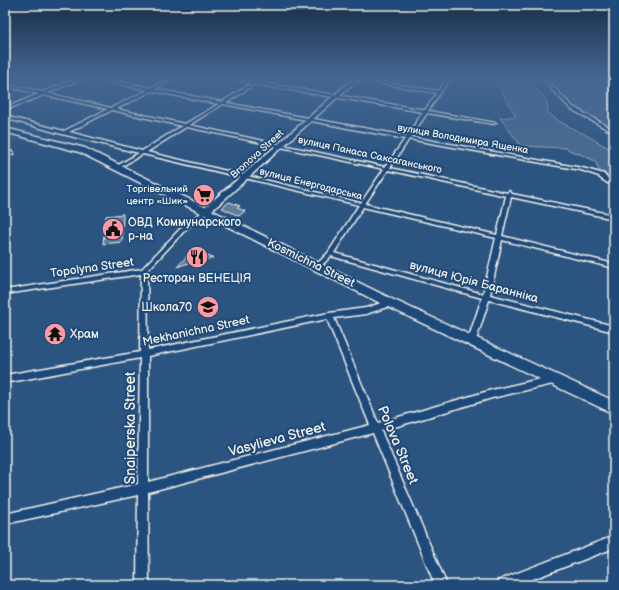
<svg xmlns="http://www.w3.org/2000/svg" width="619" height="590" font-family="'Balsamiq Sans',sans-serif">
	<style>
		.green { fill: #496b90; stroke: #9eaebc }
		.building { fill: #5e7b9a; stroke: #f4f1e8 }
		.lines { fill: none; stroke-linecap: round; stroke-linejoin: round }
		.street-casing { stroke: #f4f1e8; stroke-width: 3 }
		.secondary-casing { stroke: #f4f1e8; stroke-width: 3 }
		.primary-casing { stroke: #f4f1e8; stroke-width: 3 }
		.street { fill: #1f4a7a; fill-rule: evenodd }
		.secondary { fill: #1f4a7a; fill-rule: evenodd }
		.primary { fill: #1f4a7a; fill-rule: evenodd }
		.labels { text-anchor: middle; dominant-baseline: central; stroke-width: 4; stroke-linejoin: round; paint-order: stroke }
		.far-street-label { font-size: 10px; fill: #f4f1e8; stroke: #1f4a7a }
		.far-poi-label { font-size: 10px; fill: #f4f1e8; stroke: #1f4a7a; text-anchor: end }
		.poi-label { font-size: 12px; fill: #f4f1e8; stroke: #1f4a7a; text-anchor: start }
		.street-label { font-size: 12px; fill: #f4f1e8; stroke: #1f4a7a }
		.near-street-label { font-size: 14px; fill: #f4f1e8; stroke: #1f4a7a }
	</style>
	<rect width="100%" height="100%" fill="#2c5481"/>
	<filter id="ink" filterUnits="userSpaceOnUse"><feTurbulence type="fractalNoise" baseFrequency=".025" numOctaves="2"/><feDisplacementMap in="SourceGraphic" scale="8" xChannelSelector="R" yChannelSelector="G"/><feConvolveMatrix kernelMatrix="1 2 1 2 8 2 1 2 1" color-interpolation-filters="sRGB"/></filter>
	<g filter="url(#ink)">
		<g class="green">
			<polygon points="495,78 527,78 547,101 548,113 562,123 588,136 610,149 614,156 614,183 600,172 595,161 580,154 575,153 566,148 521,146 500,118 516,116 497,84"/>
			<polygon points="545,78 614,78 614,130 575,108"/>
		</g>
		<g class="building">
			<polygon points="229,202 240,206 237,208 245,211 239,216 222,208"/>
			<polygon points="123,214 122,242 103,244 106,216"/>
			<polygon points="192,251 213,258 198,262 194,261 177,267"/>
		</g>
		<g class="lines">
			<g class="street-casing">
				<g id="street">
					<path d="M 78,78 L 83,78 L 47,93 L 111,108 L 148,90 L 91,78 L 100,78 L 151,88 L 170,78 L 175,78 L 155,89 L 222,102 L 252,83 L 224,78 L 234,78 L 254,82 L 260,78 L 264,78 L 258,82 L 425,110 L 437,93 L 350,78 L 360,78 L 438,91 L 447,78 L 450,78 L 428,111 L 496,123 L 494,124 L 427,113 L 411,137 L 582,168 L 604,174 L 605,176 L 614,183 L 614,187 L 600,178 L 599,176 L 581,170 L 409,139 L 390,168 L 507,193 L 509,191 L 512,194 L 614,215 L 614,219 L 511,197 L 502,236 L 614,264 L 614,268 L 502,240 L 490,295 L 614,326 L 614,332 L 489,300 L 476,340 L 475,342 L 469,342 L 468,340 L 482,298 L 331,256 L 320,267 L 316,267 L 315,266 L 328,253 L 359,205 L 143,154 L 117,169 L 115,168 L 115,167 L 139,153 L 62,134 L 5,118 L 5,116 L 64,131 L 108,109 L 44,95 L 5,110 L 5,108 L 39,94 L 5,86 L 5,84 L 43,92 ZM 255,84 L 423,112 L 407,136 L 226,103 ZM 152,91 L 219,104 L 185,124 L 116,109 ZM 223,104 L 405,139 L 385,167 L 189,125 ZM 112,110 L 182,126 L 142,151 L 69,132 ZM 186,127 L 187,127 L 384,169 L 361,203 L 147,152 ZM 388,170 L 506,196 L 497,235 L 365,204 ZM 363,207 L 496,238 L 483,294 L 334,253 Z"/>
					<polygon points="541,78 544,78 573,107 614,130 614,133 571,109"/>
					<polygon points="11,152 13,152 13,154 5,155 5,153"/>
					<path d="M 205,210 L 207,211 L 207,213 L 187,228 L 147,271 L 148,350 L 329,313 L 366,308 L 390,300 L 394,303 L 393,305 L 366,314 L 334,318 L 378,423 L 492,390 L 553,376 L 556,378 L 557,380 L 556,382 L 553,384 L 492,398 L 381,431 L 447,585 L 435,585 L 373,433 L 148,492 L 149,585 L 137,585 L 138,495 L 5,524 L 5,514 L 138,484 L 140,358 L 5,383 L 5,375 L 140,352 L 141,274 L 5,294 L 5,290 L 142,269 L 183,226 ZM 327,319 L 370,425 L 148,482 L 148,356 Z"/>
					<polygon points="614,536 614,548 517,585 496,585 498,581 502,579"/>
				</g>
			</g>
			<g class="secondary-casing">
				<polygon id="secondary" points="354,78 359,78 208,214 202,214 202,210"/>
			</g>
			<g class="primary-casing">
				<polygon id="primary" points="5,128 85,148 394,300 614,401 614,414 386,306 79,152 5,132"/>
			</g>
			<use href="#street" class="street"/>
			<use href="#secondary" class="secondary"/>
			<use href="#primary" class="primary"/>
		</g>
	</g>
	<linearGradient id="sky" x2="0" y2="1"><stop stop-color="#182e47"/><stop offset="0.48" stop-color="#456792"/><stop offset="1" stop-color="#456792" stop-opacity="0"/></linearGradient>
	<rect width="619" height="161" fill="url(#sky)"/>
	<defs>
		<g id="supermarket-disc" transform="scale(1.15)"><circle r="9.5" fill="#ff9aa2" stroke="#1f4a7a"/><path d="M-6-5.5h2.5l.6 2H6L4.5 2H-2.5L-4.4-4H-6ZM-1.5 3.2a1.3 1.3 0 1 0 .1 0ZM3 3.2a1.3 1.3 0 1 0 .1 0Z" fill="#111"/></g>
		<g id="civic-disc" transform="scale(1.15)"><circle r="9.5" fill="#ff9aa2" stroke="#1f4a7a"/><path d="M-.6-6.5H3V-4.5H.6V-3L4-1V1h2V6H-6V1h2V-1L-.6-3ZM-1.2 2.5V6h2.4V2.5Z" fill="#111"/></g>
		<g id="restaurant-disc" transform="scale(1.15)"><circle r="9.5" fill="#ff9aa2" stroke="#1f4a7a"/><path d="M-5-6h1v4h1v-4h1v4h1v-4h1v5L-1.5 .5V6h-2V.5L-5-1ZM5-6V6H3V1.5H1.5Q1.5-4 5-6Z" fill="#111"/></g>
		<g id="school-disc" transform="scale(1.15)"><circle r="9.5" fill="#ff9aa2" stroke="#1f4a7a"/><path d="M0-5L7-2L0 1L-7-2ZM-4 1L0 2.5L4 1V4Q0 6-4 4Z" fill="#111"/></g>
		<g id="temple-disc" transform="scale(1.15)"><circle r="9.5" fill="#ff9aa2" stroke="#1f4a7a"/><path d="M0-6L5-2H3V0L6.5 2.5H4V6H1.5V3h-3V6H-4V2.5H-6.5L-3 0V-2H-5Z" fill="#111"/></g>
	</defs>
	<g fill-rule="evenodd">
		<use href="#supermarket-disc" x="204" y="195"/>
		<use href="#civic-disc" x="113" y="229"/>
		<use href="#restaurant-disc" x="197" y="257"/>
		<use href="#school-disc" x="208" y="307"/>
		<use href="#temple-disc" x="55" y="334"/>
	</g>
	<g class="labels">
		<g class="far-street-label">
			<text transform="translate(463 139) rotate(10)">вулиця Володимира Ященка</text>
			<text transform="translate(257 154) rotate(-42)">Bronova Street</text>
			<text transform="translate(370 155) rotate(12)">вулиця Панаса Саксаганського</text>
			<text transform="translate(311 184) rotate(14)">вулиця Енергодарська</text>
		</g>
		<g class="far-poi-label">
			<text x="188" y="189">Торгівельний<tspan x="188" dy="12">центр «Шик»</tspan></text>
		</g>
		<g class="poi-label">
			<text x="128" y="222">ОВД Коммунарского<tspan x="128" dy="14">р-на</tspan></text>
			<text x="197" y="278" text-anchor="middle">Ресторан ВЕНЕЦІЯ</text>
			<text x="192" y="307" text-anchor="end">Школа70</text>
			<text x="70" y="334">Храм</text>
		</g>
		<g class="street-label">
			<text transform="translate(311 263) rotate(26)">Kosmichna Street</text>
			<text transform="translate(92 268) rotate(-8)">Topolyna Street</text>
			<text transform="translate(474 282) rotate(15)">вулиця Юрія Баранніка</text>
			<text transform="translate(196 331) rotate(-12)">Mekhanichna Street</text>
		</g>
		<g class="near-street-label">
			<text transform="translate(130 428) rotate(-90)">Snaiperska Street</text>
			<text transform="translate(277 439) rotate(-15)">Vasylieva Street</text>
			<text transform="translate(398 445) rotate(67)">Polova Street</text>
		</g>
	</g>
	<rect width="619" height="590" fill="none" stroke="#1f4a7a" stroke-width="20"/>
	<rect x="10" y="10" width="599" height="570" fill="none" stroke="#f4f1e8" stroke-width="1.5" filter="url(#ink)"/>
</svg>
